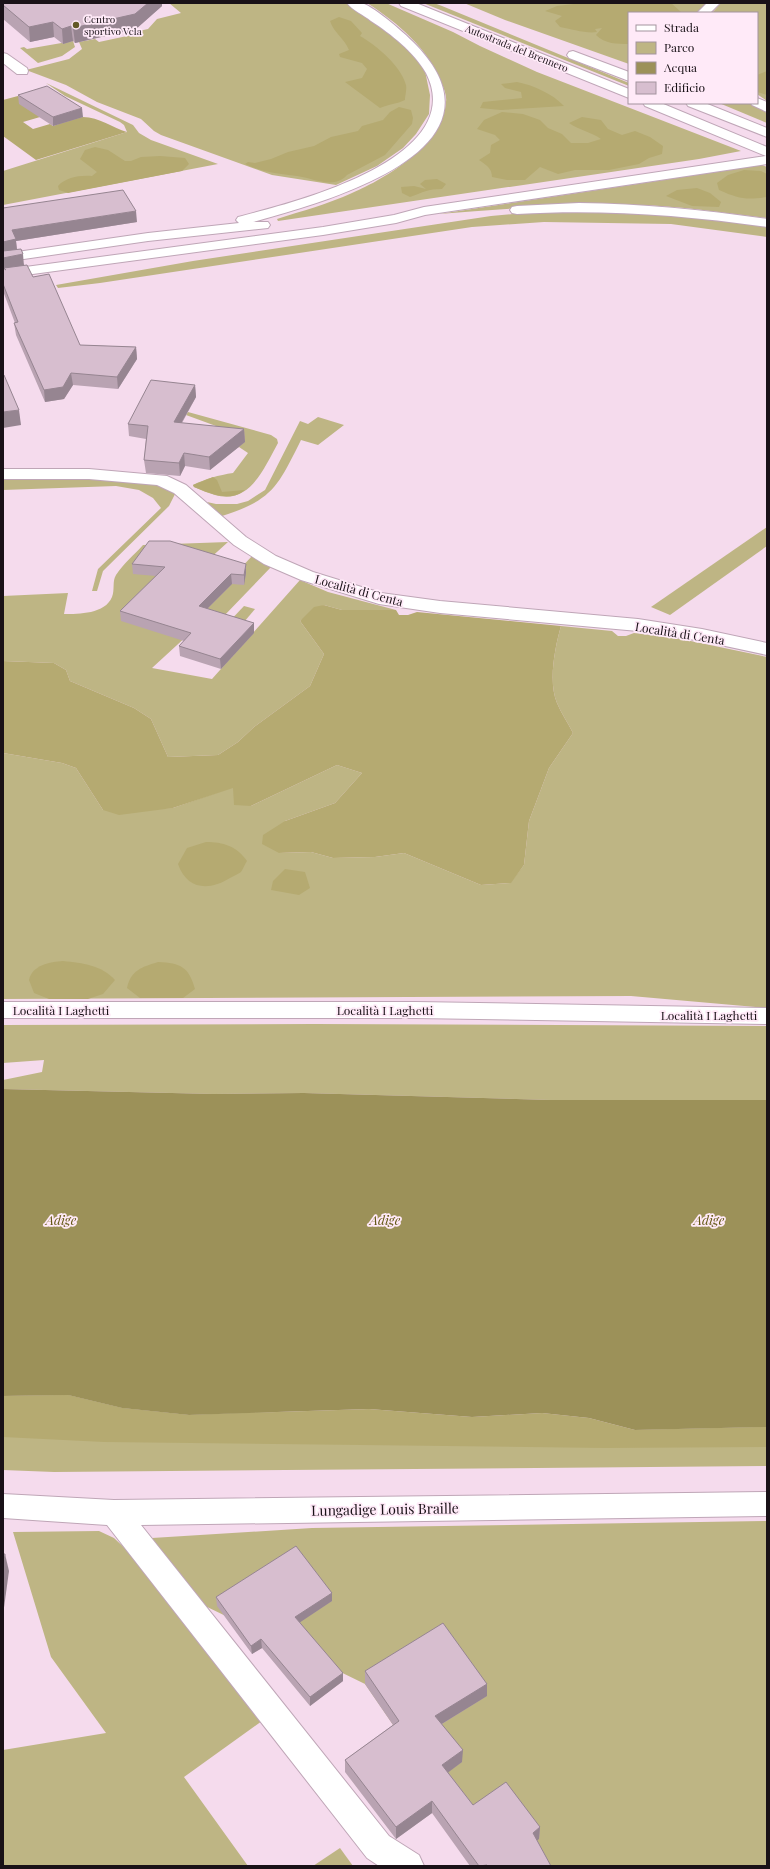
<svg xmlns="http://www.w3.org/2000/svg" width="770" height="1869" font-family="'Playfair Display',serif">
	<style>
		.green { fill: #beb584 }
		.forest { fill: #b5aa71 }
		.water { fill: #9c9159 }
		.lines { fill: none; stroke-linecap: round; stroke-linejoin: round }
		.street-casing { stroke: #bfa6b7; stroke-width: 2 }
		.highway-casing { stroke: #bfa6b7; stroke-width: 2 }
		.street { fill: #fff; fill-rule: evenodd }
		.highway { fill: #fff; fill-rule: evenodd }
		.wall { fill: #b9a3b2 }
		.shaded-wall { fill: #968591 }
		.building { fill: #d7becf; stroke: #968591 }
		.poi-dot { fill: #635926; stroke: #ffeaf8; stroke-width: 1.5 }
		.labels { text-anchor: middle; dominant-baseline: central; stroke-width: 3.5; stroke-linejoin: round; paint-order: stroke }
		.far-poi-label { font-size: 10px; fill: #191117; stroke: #ffeaf8; text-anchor: start }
		.far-street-label { font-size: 10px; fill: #191117; stroke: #ffeaf8 }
		.street-label { font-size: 12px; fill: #191117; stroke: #ffeaf8 }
		.water-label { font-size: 13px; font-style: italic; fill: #635713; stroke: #ffeaf8 }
		.near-street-label { font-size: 14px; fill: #191117; stroke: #ffeaf8 }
	</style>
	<rect width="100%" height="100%" fill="#f5dbed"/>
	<g class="green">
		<polygon points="169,3 348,3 388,29 418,60 425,71 430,95 429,114 416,134 403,148 377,166 336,185 272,175 161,135 154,131 141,119 97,102 66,85 26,70 69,59 82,49 79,42 95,39 99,42 141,33 139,31 148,29 157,19 181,13"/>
		<path d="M 367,3 L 386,3 L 453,32 L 480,46 L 537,72 L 741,151 L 699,159 L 278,221 L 277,219 C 302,211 328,204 352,193 C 387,178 443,144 446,102 C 447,96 444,89 442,84 C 429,49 398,23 367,3 Z"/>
		<polygon points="423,3 434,3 442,6 629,83 629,86"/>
		<polygon points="464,3 707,3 697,13 629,13 629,64 505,20"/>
		<polygon points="721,3 767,3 767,101 757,94 757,13 712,13"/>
		<polygon points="73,41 75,47 62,56 38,63 20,48 24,47 27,49"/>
		<polygon points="46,83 133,125 139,133 151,140 218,164 3,205 3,171 127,132 124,125 120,122 65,96"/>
		<polygon points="719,103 750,103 767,113 767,123"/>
		<path d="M 762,165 L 767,167 L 767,218 C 724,213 680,206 637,205 C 571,203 505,209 439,214 Z"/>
		<polygon points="614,210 767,224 767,237 671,224 544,222 472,227 100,283 58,288 56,285 193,261 491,216 537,212"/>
		<path d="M 188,412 L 271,435 L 277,439 L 278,443 C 264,468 250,505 215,495 C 208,493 201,490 194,487 L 193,485 C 205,479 219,475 233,473 L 248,453 L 239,447 L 237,448 L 217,442 L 216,426 L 186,415 Z"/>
		<path d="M 318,417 L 344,425 L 318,445 L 301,440 C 278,486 273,500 222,516 L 207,502 L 216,504 L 237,504 L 248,501 L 265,490 L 300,421 L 308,424 Z"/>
		<polygon points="30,478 141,480 166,488 175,494 169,506 103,571 97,591 92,591 98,569 161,508 153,498 139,490 116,486 3,490 3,479"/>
		<polygon points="767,527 767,546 670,615 651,607"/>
		<path d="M 228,542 L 207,561 L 238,571 L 253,555 L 272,566 L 222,618 L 189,634 L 152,668 L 212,679 L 300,580 L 328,592 L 396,610 L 342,610 L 324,605 L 300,621 L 324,654 L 310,686 L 254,727 L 238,742 L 218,755 L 168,757 L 151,719 L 134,708 L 70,681 L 66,670 L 54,663 L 3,661 L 3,596 L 68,593 L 64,614 C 79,614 105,614 112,597 C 115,590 112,581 116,575 C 123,564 135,554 143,545 Z"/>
		<polygon points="244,606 255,609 239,628 226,625"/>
		<path d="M 561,626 L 612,631 L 618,636 L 626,636 L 634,633 L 681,639 L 767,657 L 767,1008 L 631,996 L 3,999 L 3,753 L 62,763 L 76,768 L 103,810 L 173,808 L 233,787 L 251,806 L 337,765 L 362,773 L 335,803 L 285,821 L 279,853 L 311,852 L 333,858 L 375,857 L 404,853 L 481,885 L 510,883 L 524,865 L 529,821 L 549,768 L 573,733 C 568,723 561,713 557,703 C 548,682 555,647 561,626 Z"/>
		<polygon points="314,1024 767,1026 767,1100 550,1100 304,1093 214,1094 3,1089 3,1080 42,1072 44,1060 3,1063 3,1025"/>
		<polygon points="68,1395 122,1408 189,1415 257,1412 635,1430 767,1427 767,1466 54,1472 3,1470 3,1396"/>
		<polygon points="767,1521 767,1866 490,1866 365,1684 199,1603 152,1538 312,1528"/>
		<polygon points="99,1531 114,1538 131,1554 262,1721 184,1777 248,1866 3,1866 3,1750 106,1733 51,1657 13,1532"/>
		<polygon points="340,1848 353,1866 313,1866"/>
	</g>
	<g class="forest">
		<path d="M 582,3 L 671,3 L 681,12 L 629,13 L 629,44 C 617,44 605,44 596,35 L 602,28 L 595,29 L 597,32 C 587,34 571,29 560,27 L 555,21 L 562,16 L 545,11 L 557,6 Z"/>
		<path d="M 339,17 L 351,21 L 362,33 L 360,36 C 376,45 401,66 406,85 C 407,89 405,96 405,100 C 397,104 389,104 380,108 L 345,82 L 362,78 L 367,69 L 362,63 L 340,57 L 339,54 L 349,50 C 344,38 334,33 330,21 Z"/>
		<polygon points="767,71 767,95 757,92 757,75"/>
		<path d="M 517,82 C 533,85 553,94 564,106 L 501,110 L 480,108 L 483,102 L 522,98 L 521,92 L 505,88 L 501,84 Z"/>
		<path d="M 29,93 L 40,117 L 23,122 L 33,129 L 50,124 L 53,126 C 62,123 74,117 83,117 C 99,117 113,128 127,132 L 36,160 L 3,136 L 3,100 Z"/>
		<path d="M 399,107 L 411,110 L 413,118 L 412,124 L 385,155 L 347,175 C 334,190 313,178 297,176 C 276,173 265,173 245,164 L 248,162 L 255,163 L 271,159 L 288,152 L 314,146 L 331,137 L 358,131 L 362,126 L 383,120 L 390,112 Z"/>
		<path d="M 502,112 L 523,114 L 540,120 L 548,128 L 562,134 L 571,143 L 588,143 L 601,139 C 591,132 579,130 569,123 L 582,117 L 601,120 L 608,129 L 622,135 L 635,131 L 650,137 L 663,146 L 662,154 L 649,158 L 639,164 L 609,170 L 575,170 L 558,174 L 540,167 L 525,180 L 507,180 L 492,177 C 492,168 486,165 479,160 L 490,153 L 491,145 L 500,140 L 495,135 L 477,129 L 484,120 Z"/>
		<path d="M 95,147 L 108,150 L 125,161 L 131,161 L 141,157 L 160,156 L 185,158 L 189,164 L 182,171 L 68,193 L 59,190 L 58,186 C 66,177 80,175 92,176 L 97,172 L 80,159 L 85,150 Z"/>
		<path d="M 744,170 L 761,171 L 767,174 L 767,197 C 746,200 739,199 719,190 L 717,183 L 728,175 Z"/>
		<path d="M 437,179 L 446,184 L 442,189 C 427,189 424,192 410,197 L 402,193 L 401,187 L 414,186 L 426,189 L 420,184 L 425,180 Z"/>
		<polygon points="697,188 710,193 721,202 719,207 692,206 666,196 677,190"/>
		<path d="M 213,477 L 217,480 L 222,492 L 245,490 C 230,503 209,493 194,487 L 193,485 Z"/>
		<path d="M 324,605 L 342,610 L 396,610 L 399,615 L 408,615 L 417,612 L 561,626 C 555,647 548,682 557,703 C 561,713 568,723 573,733 L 549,768 L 529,821 L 524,865 L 511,883 L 481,885 L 404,853 L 375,857 L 333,858 L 311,852 L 279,853 L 262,844 L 263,835 L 285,821 L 335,803 L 362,773 L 337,765 L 251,806 L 234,805 L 233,788 L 173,808 L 119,815 L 103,810 L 76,768 L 62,763 L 3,753 L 3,661 L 54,663 L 66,670 L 70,681 L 134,708 L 151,719 L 168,757 L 218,755 L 238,742 L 254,727 L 310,686 L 324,654 L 300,621 L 314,607 Z"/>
		<path d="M 206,842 C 223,842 237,846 247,861 C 245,864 243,869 241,872 C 238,874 234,876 230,878 C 209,891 187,890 178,864 L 187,848 Z"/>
		<polygon points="285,869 305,872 310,888 299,895 271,890 273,881"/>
		<path d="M 63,961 C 83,963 101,965 115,980 L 103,994 L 88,999 L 49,999 L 34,993 L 29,980 C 32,965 50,962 63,961 Z"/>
		<path d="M 158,962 C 181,963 189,967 195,989 L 183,998 L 140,998 L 127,988 C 131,970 142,967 158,962 Z"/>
		<polygon points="68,1395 122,1408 189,1415 369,1409 472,1417 542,1413 589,1418 635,1430 767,1427 767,1447 605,1448 104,1442 3,1437 3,1396"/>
	</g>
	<polygon class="water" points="3,1089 214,1094 304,1093 550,1100 767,1100 767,1427 635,1430 589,1418 542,1413 472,1417 369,1409 189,1415 122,1408 68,1395 3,1396"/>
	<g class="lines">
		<g class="street-casing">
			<g id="street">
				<polygon points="3,53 7,54 27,68 28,71 27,74 17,74 3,63"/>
				<polygon points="3,469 89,469 167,476 186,485 246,537 276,556 313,572 381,593 440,601 638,619 702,629 767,643 767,655 702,641 638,631 440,613 379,604 301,580 264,564 234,545 174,493 157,485 89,479 3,479"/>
				<polygon points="3,1002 416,1002 767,1008 767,1024 416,1018 3,1018"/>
				<polygon points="767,1492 767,1516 141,1525 389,1836 419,1855 424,1866 379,1866 367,1858 107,1525 3,1518 3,1494 114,1500"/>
			</g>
		</g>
		<g class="highway-casing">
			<g id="highway">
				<path d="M 347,3 C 351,3 358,2 362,3 C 376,8 407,35 417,46 C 516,151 324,202 253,222 L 268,222 L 270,225 L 268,228 L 148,241 L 3,262 L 3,254 L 148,233 L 239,223 L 236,220 L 238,217 C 292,203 470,159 426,73 C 414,52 391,34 371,21 C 364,15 352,10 347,3 Z"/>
				<polygon points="399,3 416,3 629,89 629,98 401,6"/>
				<polygon points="707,3 720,3 710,13 697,13"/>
				<polygon points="573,51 629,72 629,81 569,58 567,55 569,52"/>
				<polygon points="757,98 767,102 767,112 752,105 751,103 757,103"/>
				<polygon points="643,103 661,103 767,147 767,164 425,215 396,223 323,235 3,278 3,270 323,227 394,215 424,207 766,156 645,106"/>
				<polygon points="686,103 705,103 767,128 767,137 688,106"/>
				<path d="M 579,203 C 643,204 705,210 767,219 L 767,227 C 684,215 601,209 517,214 L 512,213 L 510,210 L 512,207 L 517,206 Z"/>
			</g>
		</g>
		<use href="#street" class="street"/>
		<use href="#highway" class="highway"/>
	</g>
	<g class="wall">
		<polygon points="3,3 162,3 162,6 136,29 75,43 73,41 63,44 54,37 30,42 3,19"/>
		<polygon points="18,95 83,117 53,126 19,104"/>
		<polygon points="3,208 137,222 16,241 17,250 24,265 80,345 136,347 137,359 118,389 73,385 64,399 45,402 16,335 14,323 15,323 3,291"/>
		<polygon points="195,385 196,397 182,423 244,429 245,442 210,470 185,466 180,476 146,473 144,460 146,439 129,436 128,424"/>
		<polygon points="132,564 246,564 246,573 244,585 232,584 207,609 254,623 254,633 221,669 180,656 179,646 184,641 121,621 120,611 156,576 133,574"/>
		<polygon points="216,1597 332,1601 300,1622 343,1681 310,1706 262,1648 252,1654 217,1606"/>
		<polygon points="365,1671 487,1684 487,1696 442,1724 462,1762 448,1772 473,1805 540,1827 539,1839 537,1840 551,1866 470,1866 432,1813 396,1839 345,1772 345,1760 393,1725 365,1684"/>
	</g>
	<g class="shaded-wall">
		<polygon points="148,3 162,3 162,6 136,29 75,43 73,28"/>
		<polygon points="53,22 54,37 30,42 29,27"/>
		<polygon points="71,26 73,41 63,44 62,29"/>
		<polygon points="82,108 83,117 53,126 53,117"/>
		<polygon points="136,211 137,222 16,241 17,250 3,254 3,242 12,230"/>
		<polygon points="23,254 24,266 4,268 5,269 3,270 3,258"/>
		<polygon points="136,347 137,359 118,389 117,377"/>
		<polygon points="71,373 73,385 64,399 45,402 44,390"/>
		<polygon points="195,385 196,397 175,434 174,422"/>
		<polygon points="19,410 21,425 3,428 3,412"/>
		<polygon points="244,429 245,442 210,470 209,457"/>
		<polygon points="184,453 185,466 180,476 179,463"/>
		<polygon points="246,564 246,573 244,585 244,575"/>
		<polygon points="231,574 232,584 200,616 199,606"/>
		<polygon points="254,623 254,633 221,669 220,659"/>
		<polygon points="5,1554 9,1571 3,1615 3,1567"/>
		<polygon points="332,1593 332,1601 296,1625 295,1617"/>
		<polygon points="261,1639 262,1648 252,1654 251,1646"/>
		<polygon points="343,1673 343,1681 310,1706 310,1697"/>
		<polygon points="487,1684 487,1696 435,1728 435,1716"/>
		<polygon points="463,1750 462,1762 442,1777 442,1765"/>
		<polygon points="432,1801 432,1813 396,1839 396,1827"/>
		<polygon points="540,1827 539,1839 532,1844 533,1833"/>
	</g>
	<g class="building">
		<polygon points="3,3 148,3 135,14 73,28 71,26 62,29 53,22 29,27 3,5"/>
		<polygon points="47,86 82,108 53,117 18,95"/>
		<polygon points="123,190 136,211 12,230 16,239 3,242 3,208"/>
		<polygon points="21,249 23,254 3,258 3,251"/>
		<polygon points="27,265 33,277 49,274 80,345 136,347 117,377 71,373 63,387 44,390 14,323 18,322 3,284 3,268 6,270 4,268"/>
		<polygon points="4,375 19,410 3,412 3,376"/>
		<polygon points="151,380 195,385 174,422 244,429 209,457 184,453 179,463 144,460 148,426 128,424"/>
		<polygon points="149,541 170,541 246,564 244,575 231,574 199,606 254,623 220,659 179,646 191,633 120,611 165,567 132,564"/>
		<polygon points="296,1546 332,1593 295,1617 343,1673 310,1697 261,1639 251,1646 216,1597"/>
		<polygon points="3,1554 5,1554 3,1567"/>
		<polygon points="443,1623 487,1684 435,1716 463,1750 442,1765 473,1805 506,1782 540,1827 533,1833 551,1866 488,1866 487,1865 479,1866 432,1801 396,1827 345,1760 399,1721 365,1671"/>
	</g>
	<circle class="poi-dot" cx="76" cy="25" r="4"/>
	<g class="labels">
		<g class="far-poi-label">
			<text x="84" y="19">Centro<tspan x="84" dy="12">sportivo Vela</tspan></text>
		</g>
		<g class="far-street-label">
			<text transform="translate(517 48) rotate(22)">Autostrada del Brennero</text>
		</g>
		<g class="street-label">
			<text transform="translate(359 590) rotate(15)">Località di Centa</text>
			<text transform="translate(680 633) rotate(9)">Località di Centa</text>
			<text x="61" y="1010">Località I Laghetti</text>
			<text x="385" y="1010">Località I Laghetti</text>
			<text x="709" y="1015">Località I Laghetti</text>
		</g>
		<g class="water-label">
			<text x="61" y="1219">Adige</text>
			<text x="385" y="1219">Adige</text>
			<text x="709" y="1219">Adige</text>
		</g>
		<g class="near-street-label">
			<text transform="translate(385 1509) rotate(-1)">Lungadige Louis Braille</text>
		</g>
	</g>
	<rect width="770" height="1869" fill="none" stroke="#191117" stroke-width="8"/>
	<rect x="628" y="12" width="130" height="92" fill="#ffeaf8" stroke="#a3939e"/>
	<rect x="636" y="25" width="20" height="6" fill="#ffffff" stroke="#a3939e"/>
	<text x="664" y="32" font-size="12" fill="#191117">Strada</text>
	<rect x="636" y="42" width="20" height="12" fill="#beb584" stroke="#a3939e"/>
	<text x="664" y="52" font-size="12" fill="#191117">Parco</text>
	<rect x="636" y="62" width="20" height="12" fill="#9c9159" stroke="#a3939e"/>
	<text x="664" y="72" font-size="12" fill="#191117">Acqua</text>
	<rect x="636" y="82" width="20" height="12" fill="#d7becf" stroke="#a3939e"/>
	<text x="664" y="92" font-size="12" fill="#191117">Edificio</text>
</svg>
